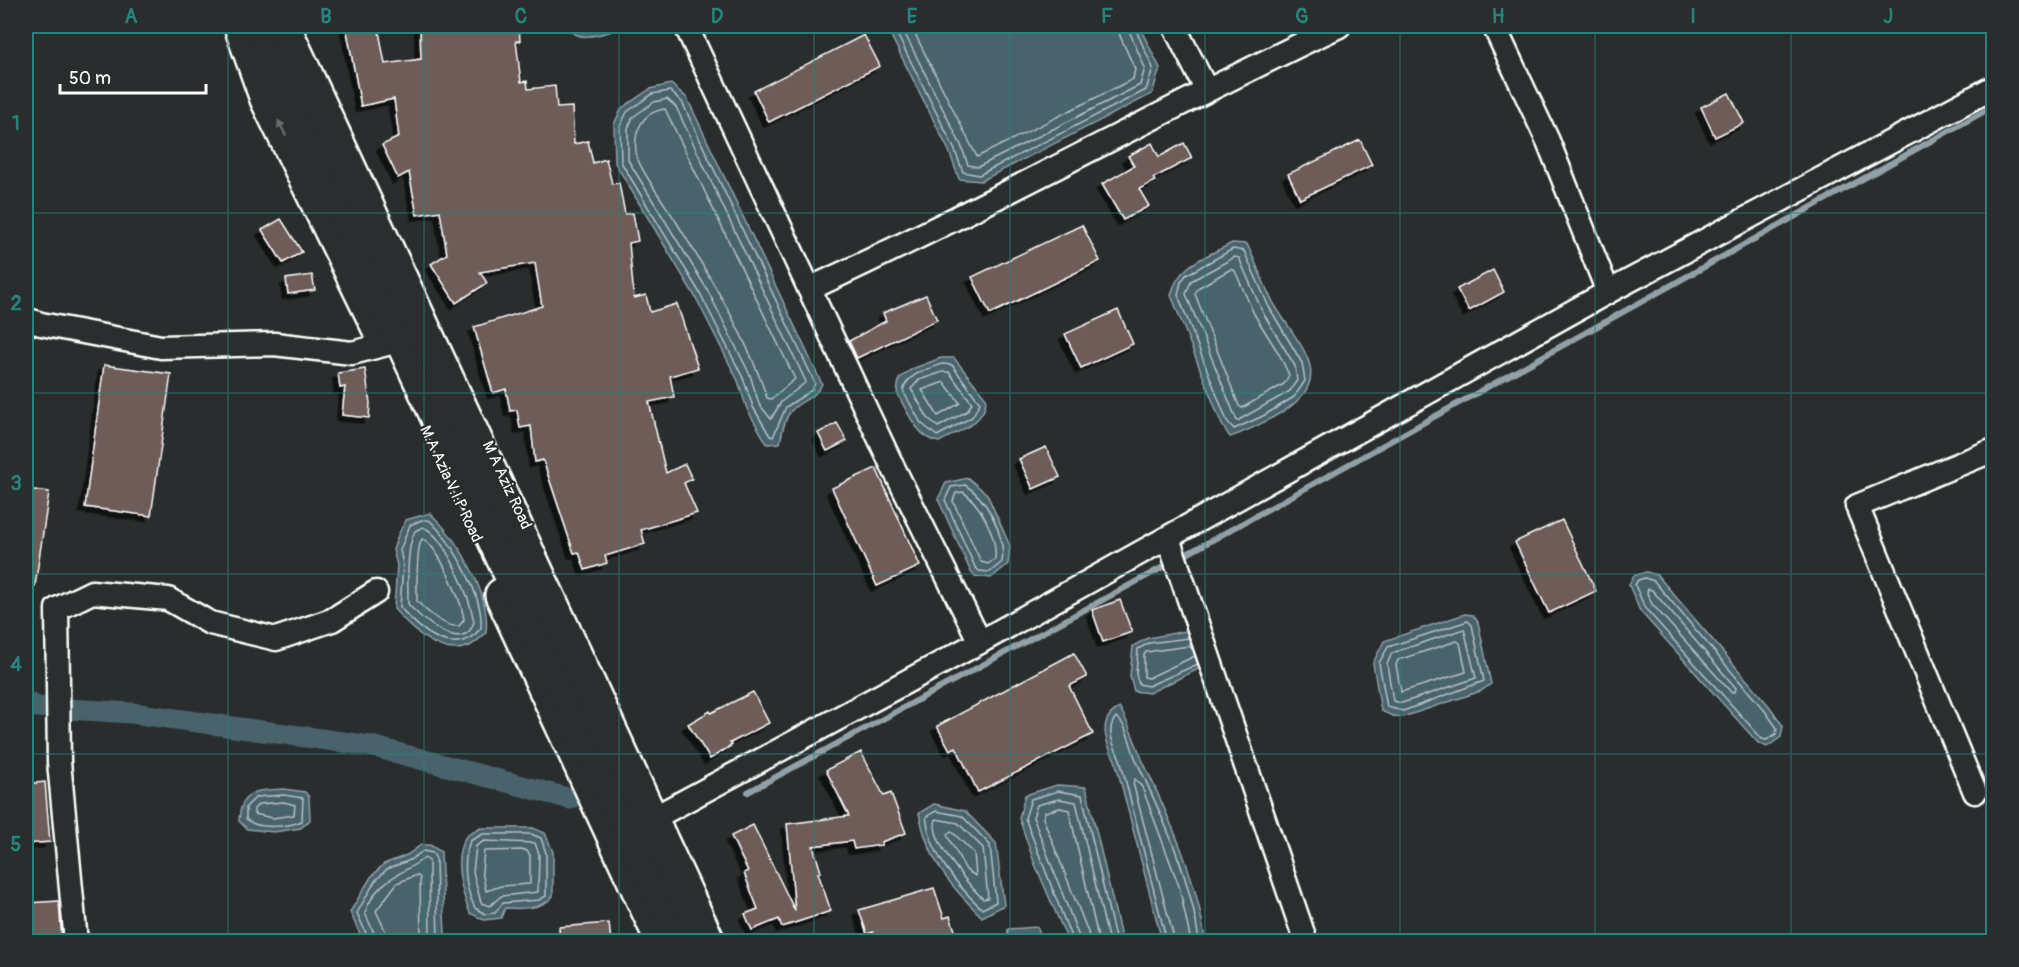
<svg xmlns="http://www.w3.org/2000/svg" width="2019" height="967" font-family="Pangolin,sans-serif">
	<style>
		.water { fill: #48636d; stroke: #91a1a7; stroke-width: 1.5 }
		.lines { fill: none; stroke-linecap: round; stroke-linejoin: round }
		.shore { stroke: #b6c1c5; stroke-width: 1.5 }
		.stream { stroke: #91a1a7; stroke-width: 6 }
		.canal { stroke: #48636d; stroke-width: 21 }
		.building { fill: #6e5c58; stroke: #fff; stroke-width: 1.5; filter: url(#shadow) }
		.street-casing { stroke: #fff; stroke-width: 27 }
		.primary-casing { stroke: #fff; stroke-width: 38 }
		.highway-casing { stroke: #fff; stroke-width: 38 }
		.street { stroke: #2a2d2e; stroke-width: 22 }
		.primary { stroke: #2a2d2e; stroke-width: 33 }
		.highway { stroke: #2a2d2e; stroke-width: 33 }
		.oneway { fill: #6a6c6d }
		.grid { fill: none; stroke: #27847c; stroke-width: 1.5; stroke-opacity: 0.55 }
		.labels { text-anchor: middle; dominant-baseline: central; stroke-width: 4.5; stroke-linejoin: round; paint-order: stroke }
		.street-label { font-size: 16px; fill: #fff; stroke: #2a2d2e }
		.neatline { fill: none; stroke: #27847c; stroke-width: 2 }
		.grid-label { font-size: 20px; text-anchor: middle; font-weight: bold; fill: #27847c }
	</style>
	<defs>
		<filter id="shadow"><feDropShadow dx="-5.5" dy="5.5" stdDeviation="0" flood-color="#0009"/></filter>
	</defs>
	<rect width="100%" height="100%" fill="#2a2d2e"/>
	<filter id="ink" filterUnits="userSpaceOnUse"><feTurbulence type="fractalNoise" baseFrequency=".0167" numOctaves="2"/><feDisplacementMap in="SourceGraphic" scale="12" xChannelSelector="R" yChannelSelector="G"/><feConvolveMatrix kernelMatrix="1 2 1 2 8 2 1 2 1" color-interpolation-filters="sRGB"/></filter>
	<g filter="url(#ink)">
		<g class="water">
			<path d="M 566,26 L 614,26 L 612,31 C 596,36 576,42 566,26 Z"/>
			<polygon points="886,26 1139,26 1160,68 1152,94 981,181 959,179 949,151"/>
			<path d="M 671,84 L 687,98 L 822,384 C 815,399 801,399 791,411 C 784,419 782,433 780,443 L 767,444 L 747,409 L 738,381 L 696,298 L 615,163 L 614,124 L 622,108 L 650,89 Z"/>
			<path d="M 1232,243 L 1247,244 C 1257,264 1264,288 1276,307 C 1299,346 1337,377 1284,411 C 1267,421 1249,431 1230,437 L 1222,425 L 1171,295 C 1179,263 1205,258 1232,243 Z"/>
			<path d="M 941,358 L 954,358 L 986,398 C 987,423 958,431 939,442 C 918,440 906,409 897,393 L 899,379 L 912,369 Z"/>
			<polygon points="968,478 987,494 1010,546 1008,564 991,578 975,576 970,570 938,499 946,483"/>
			<path d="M 430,513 C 458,539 491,593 486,633 C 481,637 474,645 467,647 C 439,657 411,628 394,609 L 397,565 L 393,550 L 398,535 L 406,520 Z"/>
			<polygon points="1646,572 1657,575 1770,707 1783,726 1781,737 1767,747 1758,743 1640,611 1629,585 1633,576"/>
			<polygon points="1465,614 1473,615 1478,622 1491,684 1481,691 1403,717 1393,716 1381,711 1373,663 1384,641"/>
			<polygon points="1191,630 1205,666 1149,693 1134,691 1130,676 1133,646 1148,638"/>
			<path d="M 1120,708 C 1129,724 1135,742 1142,759 C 1168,816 1198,878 1205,941 L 1162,941 L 1115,760 C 1105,742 1097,718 1120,708 Z"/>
			<polygon points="1057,785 1086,787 1122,941 1068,941 1034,862 1019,818 1025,795"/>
			<path d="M 284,789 L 305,792 L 309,797 L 310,820 L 301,828 L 274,832 L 247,829 L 239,821 C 241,788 257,791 284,789 Z"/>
			<path d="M 934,804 L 965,811 L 996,843 L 1004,905 L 982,917 C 949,885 928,860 919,813 Z"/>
			<path d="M 481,828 L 533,828 L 545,833 L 553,852 L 553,896 C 542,910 521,909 505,908 L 501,918 L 484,920 L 470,913 C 462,893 452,859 465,838 C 468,833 476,831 481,828 Z"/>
			<polygon points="421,845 430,845 441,852 445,934 443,941 367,941 360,934 350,912 371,877 384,864 407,855"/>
			<polygon points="1037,927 1043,941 1007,941 1008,929"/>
		</g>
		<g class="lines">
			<g class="shore">
				<polyline points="893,26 954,148 963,172 979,175 1146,90 1153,68 1134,26"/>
				<polyline points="901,26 961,145 968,165 978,167 1140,85 1145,68 1127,26"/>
				<polyline points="911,26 977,157 1133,79 1135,69 1120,36 1118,26"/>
				<polygon points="670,91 682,102 815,383 812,390 786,407 773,437 770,436 753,407 743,378 701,295 621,162 620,126 627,112 652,94"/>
				<polygon points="667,99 676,107 806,382 781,402 771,419 759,404 750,375 708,291 628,160 628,128 633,117 654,102"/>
				<path d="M 665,109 L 795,379 L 771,399 L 767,398 C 747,336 711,279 677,223 C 668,208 641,172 637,157 C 632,134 641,112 665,109 Z"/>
				<polygon points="1233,249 1244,251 1269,307 1302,363 1305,381 1294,397 1263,416 1234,429 1227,421 1178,295 1181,282 1186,275"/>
				<polygon points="1235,257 1239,258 1262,311 1295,366 1297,380 1290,391 1237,421 1186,294 1191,281"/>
				<polygon points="1231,269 1235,271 1254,314 1279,354 1289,375 1284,384 1242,408 1239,406 1195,294 1198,288"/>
				<path d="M 942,364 L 952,365 L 980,403 L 972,417 L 937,436 L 921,423 L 903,391 C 907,373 927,370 942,364 Z"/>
				<polygon points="943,372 949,372 972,403 967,411 938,427 928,418 911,389 919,380"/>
				<polygon points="944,382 960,403 938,416 922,390"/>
				<path d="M 965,485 C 987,498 1006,536 1002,562 L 990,572 L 979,571 L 975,567 L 945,500 L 951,487 Z"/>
				<path d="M 963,492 C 980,503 998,538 995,559 L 988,564 L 981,562 L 953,501 L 956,493 Z"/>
				<path d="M 422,520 L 429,520 C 452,541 484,596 481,628 C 455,660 420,631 400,607 L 403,565 L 400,550 L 410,525 Z"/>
				<path d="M 423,527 C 446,536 470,598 474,622 C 464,656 420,618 408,604 C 408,583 406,548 415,531 Z"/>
				<path d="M 422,539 C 438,544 462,602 464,620 L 459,626 C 445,628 426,611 417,601 C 417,588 416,547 422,539 Z"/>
				<polygon points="1645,578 1654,581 1765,711 1777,728 1776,734 1766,740 1762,739 1645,608 1635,585 1638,580"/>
				<polygon points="1648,589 1652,590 1736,688 1735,692 1731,692 1652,604 1647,593"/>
				<polygon points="1468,621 1472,625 1484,681 1403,711 1387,707 1379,663 1388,647"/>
				<polygon points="1464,629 1476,678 1402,703 1393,701 1387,664 1392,653"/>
				<polyline points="1189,638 1149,643 1138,649 1136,674 1139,684 1148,686 1198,664"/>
				<polygon points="1457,641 1460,643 1466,672 1401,692 1396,665 1398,660"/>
				<polyline points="1192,649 1189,646 1146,652 1144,655 1144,677 1148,678 1195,656"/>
				<path d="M 284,795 L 303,798 L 302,821 C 288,827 257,830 246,819 L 246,807 L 256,797 Z"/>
				<polygon points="284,802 295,805 294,815 273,818 254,814 254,809 259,804"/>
				<path d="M 936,811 L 962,816 L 990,845 L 996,902 L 982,909 C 956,884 930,854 926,817 Z"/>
				<path d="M 936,819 L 958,823 L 983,848 L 988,898 L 983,899 C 969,885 928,839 936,819 Z"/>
				<polygon points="951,831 974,853 976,876 966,870 947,835"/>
				<path d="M 483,834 L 531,834 L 541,838 L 546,853 L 546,896 L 539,900 L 503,903 L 495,913 L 485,914 L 475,908 C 465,888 462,863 470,841 Z"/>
				<polygon points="484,841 535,843 539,854 538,892 501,896 490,906 481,903 473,872 476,846"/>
				<polygon points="526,850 530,855 530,884 501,886 486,891 482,871 484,851"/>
				<polyline points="370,942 357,913 375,881 387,869 410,860 423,851 433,853 436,859 438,942"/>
				<path d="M 378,942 L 365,913 C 376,880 400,875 425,858 L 429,861 L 430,942"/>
				<polyline points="387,942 385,930 376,911 397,883 417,875 420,878 421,942"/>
				<polyline points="1073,942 1025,818 1031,799 1058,791 1082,795 1116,942"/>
				<polyline points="1081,942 1033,817 1037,805 1059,799 1076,802 1109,942"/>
				<polyline points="1090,942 1088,932 1043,818 1045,812 1060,808 1069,810 1099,942"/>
				<path d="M 1167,942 L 1120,759 C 1114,746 1105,730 1116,717 C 1128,725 1131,750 1137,762 C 1163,818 1192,880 1199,942"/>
				<polyline points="1175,942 1133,783 1135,779 1142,787 1179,886 1191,942"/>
			</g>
			<polyline class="stream" points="748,792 1178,559 1994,106"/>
			<polyline class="canal" points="26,701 37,707 132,713 371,746 571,799"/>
		</g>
		<g class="building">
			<polygon points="346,26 378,26 385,64 421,59 420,26 519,26 520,41 516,41 521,82 527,81 528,89 555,86 557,108 572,107 574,144 588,141 593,163 606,159 612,184 619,183 625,214 633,213 638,241 629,243 634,298 646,295 650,312 677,304 698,368 670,376 674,397 649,402 666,473 685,464 692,479 684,483 697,513 641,530 645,544 605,556 607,563 585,570 579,552 574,553 543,460 535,462 531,426 520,428 517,410 510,411 506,389 493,393 474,327 542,306 535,263 480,272 487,283 456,303 431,264 447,254 440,211 417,215 409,172 398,178 382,145 399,137 394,99 361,106"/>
			<polygon points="864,35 880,66 769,122 754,91"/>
			<polygon points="1729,93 1744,123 1715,137 1701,107"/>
			<polygon points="1360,140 1372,165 1300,199 1288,174"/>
			<polygon points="1152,143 1159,157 1184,143 1192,158 1153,178 1155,181 1139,189 1149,206 1123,220 1102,184 1134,166 1128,156"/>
			<polygon points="281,219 302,252 283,263 262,230"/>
			<polygon points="1082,225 1100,261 990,314 972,277"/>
			<polygon points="1493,270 1504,292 1469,311 1457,289"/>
			<polygon points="312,275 315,290 288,294 286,279"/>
			<polygon points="926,295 937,320 857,358 849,341 886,321 883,313"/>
			<polygon points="1118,310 1133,344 1081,368 1065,334"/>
			<polygon points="104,365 171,374 151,516 85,507"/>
			<polygon points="365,369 370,403 369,418 342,415 345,387 340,388 338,373"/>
			<polygon points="837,423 847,441 827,451 818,433"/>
			<polygon points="1046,447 1060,477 1033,489 1019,459"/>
			<polygon points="876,468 920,566 877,586 832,488"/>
			<polygon points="26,489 49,492 35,586 26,586"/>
			<polygon points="1562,520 1596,591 1549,613 1515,542"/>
			<polygon points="1120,600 1132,632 1103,642 1092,610"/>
			<polygon points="1074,653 1087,677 1069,686 1093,734 978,792 956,747 950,750 937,726"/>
			<polygon points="753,692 769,723 730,743 732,745 710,759 688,724 710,711 711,713"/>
			<polygon points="861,752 884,796 891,793 906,833 881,842 882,845 854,849 852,841 813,846 821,872 818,873 831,911 782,927 779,919 752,930 745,914 758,909 744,873 748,871 731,836 753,825 795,911 787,824 849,816 826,770"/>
			<polygon points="45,782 50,842 26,844 26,784"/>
			<polygon points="934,888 944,918 950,916 959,942 875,942 873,932 867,934 859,910"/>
			<polygon points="59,901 62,942 31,942 27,903"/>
			<polygon points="609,923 611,942 560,942 559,927"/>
		</g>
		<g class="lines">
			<g class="street-casing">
				<g id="street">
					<polyline points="686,26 890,461 980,642 1608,292 1994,87"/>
					<polyline points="1174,26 1206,89"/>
					<polyline points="1494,26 1548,141 1608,292"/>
					<path d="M 809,289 C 989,206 1161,110 1339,26"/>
					<polyline points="26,319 41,324 161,347 274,344 352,353 387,344"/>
					<polyline points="1168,538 1306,942"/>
					<polyline points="1975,792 1857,506 1994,450"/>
					<polyline points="659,815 980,642"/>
					<polyline points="76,942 59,762 57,609 92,592 168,599 210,623 276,639 332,620 376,592"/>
				</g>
			</g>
			<g class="primary-casing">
				<g id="primary">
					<polyline points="241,26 267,99 380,330"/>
					<polyline points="502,595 663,942"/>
				</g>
			</g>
			<g class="highway-casing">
				<g id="highway">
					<polyline points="260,26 393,321 682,942"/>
					<polyline points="283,26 708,942"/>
				</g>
			</g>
			<use href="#street" class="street"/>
			<use href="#primary" class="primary"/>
			<use href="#highway" class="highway"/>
		</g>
		<defs><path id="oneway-solid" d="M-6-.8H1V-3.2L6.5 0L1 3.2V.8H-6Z" transform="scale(1.5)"/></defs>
		<use class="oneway" href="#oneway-solid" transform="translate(282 128) rotate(-116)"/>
	</g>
	<path class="grid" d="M 228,26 L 228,942M 424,26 L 424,942M 619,26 L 619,942M 814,26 L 814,942M 1010,26 L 1010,942M 1205,26 L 1205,942M 1400,26 L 1400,942M 1595,26 L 1595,942M 1791,26 L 1791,942M 26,213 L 1994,213M 26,393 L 1994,393M 26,574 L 1994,574M 26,754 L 1994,754"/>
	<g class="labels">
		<g class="street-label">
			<text transform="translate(451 484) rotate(65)">M.A Azia V.I.P Road</text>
			<text transform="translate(507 485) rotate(65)">M A Aziz Road</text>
		</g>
	</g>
	<rect width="2019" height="967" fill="none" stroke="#2a2d2e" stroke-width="66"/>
	<path d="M60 84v9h146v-9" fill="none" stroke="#ffffff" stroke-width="3"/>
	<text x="69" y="84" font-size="18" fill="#ffffff" stroke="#2a2d2e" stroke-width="4.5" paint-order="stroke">50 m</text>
	<rect x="33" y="33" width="1953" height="901" class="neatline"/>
	<g class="grid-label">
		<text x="131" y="23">A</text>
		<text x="326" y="23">B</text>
		<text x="521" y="23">C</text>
		<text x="717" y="23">D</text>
		<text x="912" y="23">E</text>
		<text x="1107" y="23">F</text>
		<text x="1302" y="23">G</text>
		<text x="1498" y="23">H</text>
		<text x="1693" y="23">I</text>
		<text x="1888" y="23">J</text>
		<text x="16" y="130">1</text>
		<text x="16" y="310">2</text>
		<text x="16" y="490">3</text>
		<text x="16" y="671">4</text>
		<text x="16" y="851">5</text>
	</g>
</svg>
